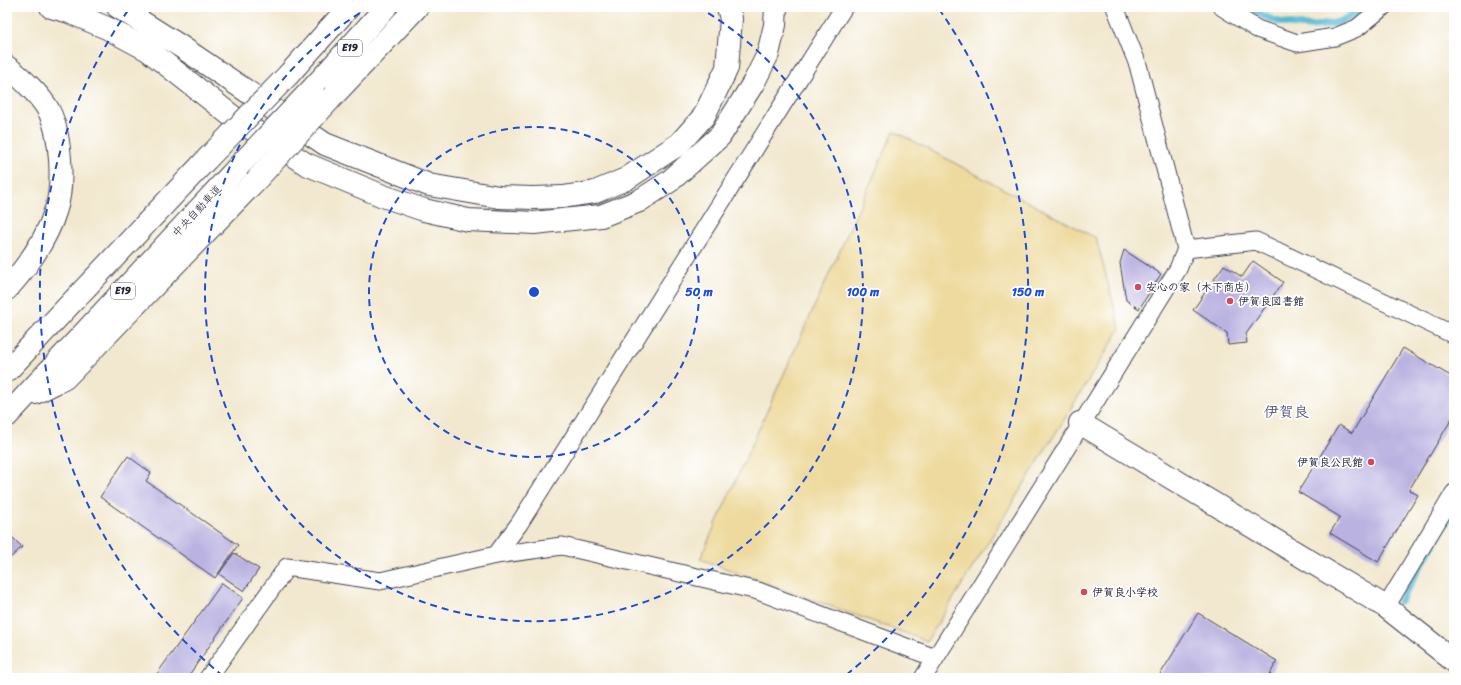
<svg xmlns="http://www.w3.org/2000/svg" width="1461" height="685" font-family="Sriracha,'Klee One',sans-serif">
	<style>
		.sand { fill: #eeda9e; stroke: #887e6c }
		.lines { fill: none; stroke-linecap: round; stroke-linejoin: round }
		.stream { stroke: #56b9d4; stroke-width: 7 }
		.building { fill: #bab2e1 }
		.minor-casing { stroke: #414051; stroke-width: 19 }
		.tertiary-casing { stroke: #414051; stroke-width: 24 }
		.motorway-casing { stroke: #414051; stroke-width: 24 }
		.minor { stroke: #fff; stroke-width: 17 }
		.tertiary { stroke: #fff; stroke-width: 22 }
		.motorway { stroke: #fff; stroke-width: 22 }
		.motorway-bridge-casing { stroke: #414051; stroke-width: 24; stroke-linecap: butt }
		.motorway-bridge { stroke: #fff; stroke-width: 22 }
		.ring { fill: none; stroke: #1d4ed8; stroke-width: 2; stroke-dasharray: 7 5 }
		.poi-dot { fill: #d1495b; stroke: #fff; stroke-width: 1.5 }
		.labels { text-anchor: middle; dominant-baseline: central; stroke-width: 3.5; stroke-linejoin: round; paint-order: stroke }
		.shield { fill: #fff; stroke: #646476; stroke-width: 1 }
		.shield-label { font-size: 10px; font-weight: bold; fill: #22223b }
		.street-label { font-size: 11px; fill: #22223b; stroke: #fff }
		.poi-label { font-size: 11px; font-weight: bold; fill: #22223b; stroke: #fff; text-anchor: start }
		.district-label { font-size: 15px; font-weight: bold; fill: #575475; stroke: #fff }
		.centre { fill: #1d4ed8; stroke: #fff; stroke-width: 2 }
		.ring-label { font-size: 12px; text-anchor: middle; font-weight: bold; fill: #1d4ed8; stroke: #fff; stroke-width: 3.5; stroke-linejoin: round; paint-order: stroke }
	</style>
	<rect width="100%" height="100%" fill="#fff"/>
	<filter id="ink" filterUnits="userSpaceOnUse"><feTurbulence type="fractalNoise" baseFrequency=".025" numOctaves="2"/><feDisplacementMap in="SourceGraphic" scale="8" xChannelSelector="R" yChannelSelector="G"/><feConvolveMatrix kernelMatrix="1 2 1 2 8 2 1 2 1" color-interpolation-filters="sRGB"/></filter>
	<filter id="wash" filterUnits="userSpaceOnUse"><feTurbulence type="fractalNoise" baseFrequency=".012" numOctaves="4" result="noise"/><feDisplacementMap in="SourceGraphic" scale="16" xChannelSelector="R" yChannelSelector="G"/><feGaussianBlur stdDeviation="0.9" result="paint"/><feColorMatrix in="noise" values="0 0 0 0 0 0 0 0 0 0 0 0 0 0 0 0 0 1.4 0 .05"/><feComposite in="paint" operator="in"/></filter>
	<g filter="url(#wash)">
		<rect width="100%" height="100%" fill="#f2e8cf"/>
		<polygon class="sand" points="894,131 1096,238 1120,329 927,641 700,559"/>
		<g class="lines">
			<g class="stream">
				<path d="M 1249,7 C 1273,25 1306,30 1335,23 C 1345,21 1356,12 1365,7"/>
				<polyline points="1400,601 1454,510"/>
			</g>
		</g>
		<g id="blocks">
			<g class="building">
				<polygon points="1124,250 1161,274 1139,309 1126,300 1120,263"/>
				<polygon points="1253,261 1283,282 1246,334 1247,343 1228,345 1227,333 1193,310 1224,265 1242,277"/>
				<polygon points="1403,348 1454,378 1454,415 1409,490 1418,495 1378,562 1330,533 1340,517 1298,492 1339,425 1352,433"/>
				<polygon points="128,456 151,473 146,481 238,545 215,578 100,497"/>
				<polygon points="7,532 22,547 7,561"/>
				<polygon points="234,553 259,569 244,591 219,574"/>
				<polygon points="222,583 243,598 187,678 154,678"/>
				<polygon points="1198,613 1277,661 1268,678 1158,678"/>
			</g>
		</g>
	</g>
	<g filter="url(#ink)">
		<use href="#blocks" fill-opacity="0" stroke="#414051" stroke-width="1"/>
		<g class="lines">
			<g class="minor-casing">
				<g id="minor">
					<polyline points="1222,7 1257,29 1297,43 1335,37 1357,28 1383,7"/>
					<polyline points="1186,249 1256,241 1454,335"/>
					<polyline points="496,555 562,546 758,591 935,658"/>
					<polyline points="1386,607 1454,493"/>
					<polyline points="208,678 287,567 380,581 496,555 519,524 844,7"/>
					<polyline points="923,678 1178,269 1186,249 1138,65 1115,7"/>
				</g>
			</g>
			<g class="tertiary-casing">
				<polyline id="tertiary" points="1080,423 1386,607 1454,661"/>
			</g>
			<g class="motorway-casing">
				<g id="motorway">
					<polyline points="51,7 69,12 107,28 148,50 233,117 306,164 383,196 424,210 468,220 534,223 601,216 639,201 670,181 720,136 754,82 768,54 775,25 776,7"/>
					<polyline points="118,7 180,46 325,144 429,185 499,197 533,198 563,197 595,192 626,179 679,144 704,116 727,68 731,19 728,7"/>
					<path d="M 7,67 C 20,76 41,96 49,111 C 61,135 64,184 56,209 C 47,239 27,267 7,289"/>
					<polyline points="289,74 349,7"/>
					<polyline points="313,88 386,7"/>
					<polyline points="334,95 417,7"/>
					<polyline points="7,371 208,158"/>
					<polyline points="35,393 65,378 259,177"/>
					<polyline points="7,416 239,166"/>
				</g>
			</g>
			<use href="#minor" class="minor"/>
			<use href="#tertiary" class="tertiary"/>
			<use href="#motorway" class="motorway"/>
			<g class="motorway-bridge-casing">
				<g id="motorway-bridge">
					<polyline points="208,158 289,74"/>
					<polyline points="239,166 313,88"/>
					<polyline points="259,177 334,95"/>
				</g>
			</g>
			<use href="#motorway-bridge" class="motorway-bridge"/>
		</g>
	</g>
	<g class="ring">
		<circle cx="534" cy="292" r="165"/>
		<path d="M698 7A329 329 0 1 1 370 7"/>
		<path d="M223 676A494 494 0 0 1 129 9M939 9A494 494 0 0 1 845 676"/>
	</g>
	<g class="poi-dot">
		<circle cx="1138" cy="287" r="4"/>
		<circle cx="1230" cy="301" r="4"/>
		<circle cx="1371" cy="462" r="4"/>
		<circle cx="1084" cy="592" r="4"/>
	</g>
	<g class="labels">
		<g class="shield">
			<rect x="338" y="40" width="24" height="16" rx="3"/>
			<rect x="111" y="283" width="24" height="16" rx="3"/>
		</g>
		<g class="shield-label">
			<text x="350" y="48">E19</text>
			<text x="123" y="291">E19</text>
		</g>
		<g class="street-label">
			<text transform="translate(197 211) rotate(-47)">中央自動車道</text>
		</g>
		<g class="poi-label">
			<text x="1146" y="287">安心の家（木下商店）</text>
			<text x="1238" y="301">伊賀良図書館</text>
			<text x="1363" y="462" text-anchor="end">伊賀良公民館</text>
			<text x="1092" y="592">伊賀良小学校</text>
		</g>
		<g class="district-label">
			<text x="1286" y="412">伊賀良</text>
		</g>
	</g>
	<circle cx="534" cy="292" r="6" class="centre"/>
	<g class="ring-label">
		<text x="699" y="296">50 m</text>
		<text x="863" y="296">100 m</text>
		<text x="1028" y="296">150 m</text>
	</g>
	<rect width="1461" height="685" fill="none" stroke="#fff" stroke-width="24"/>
</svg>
